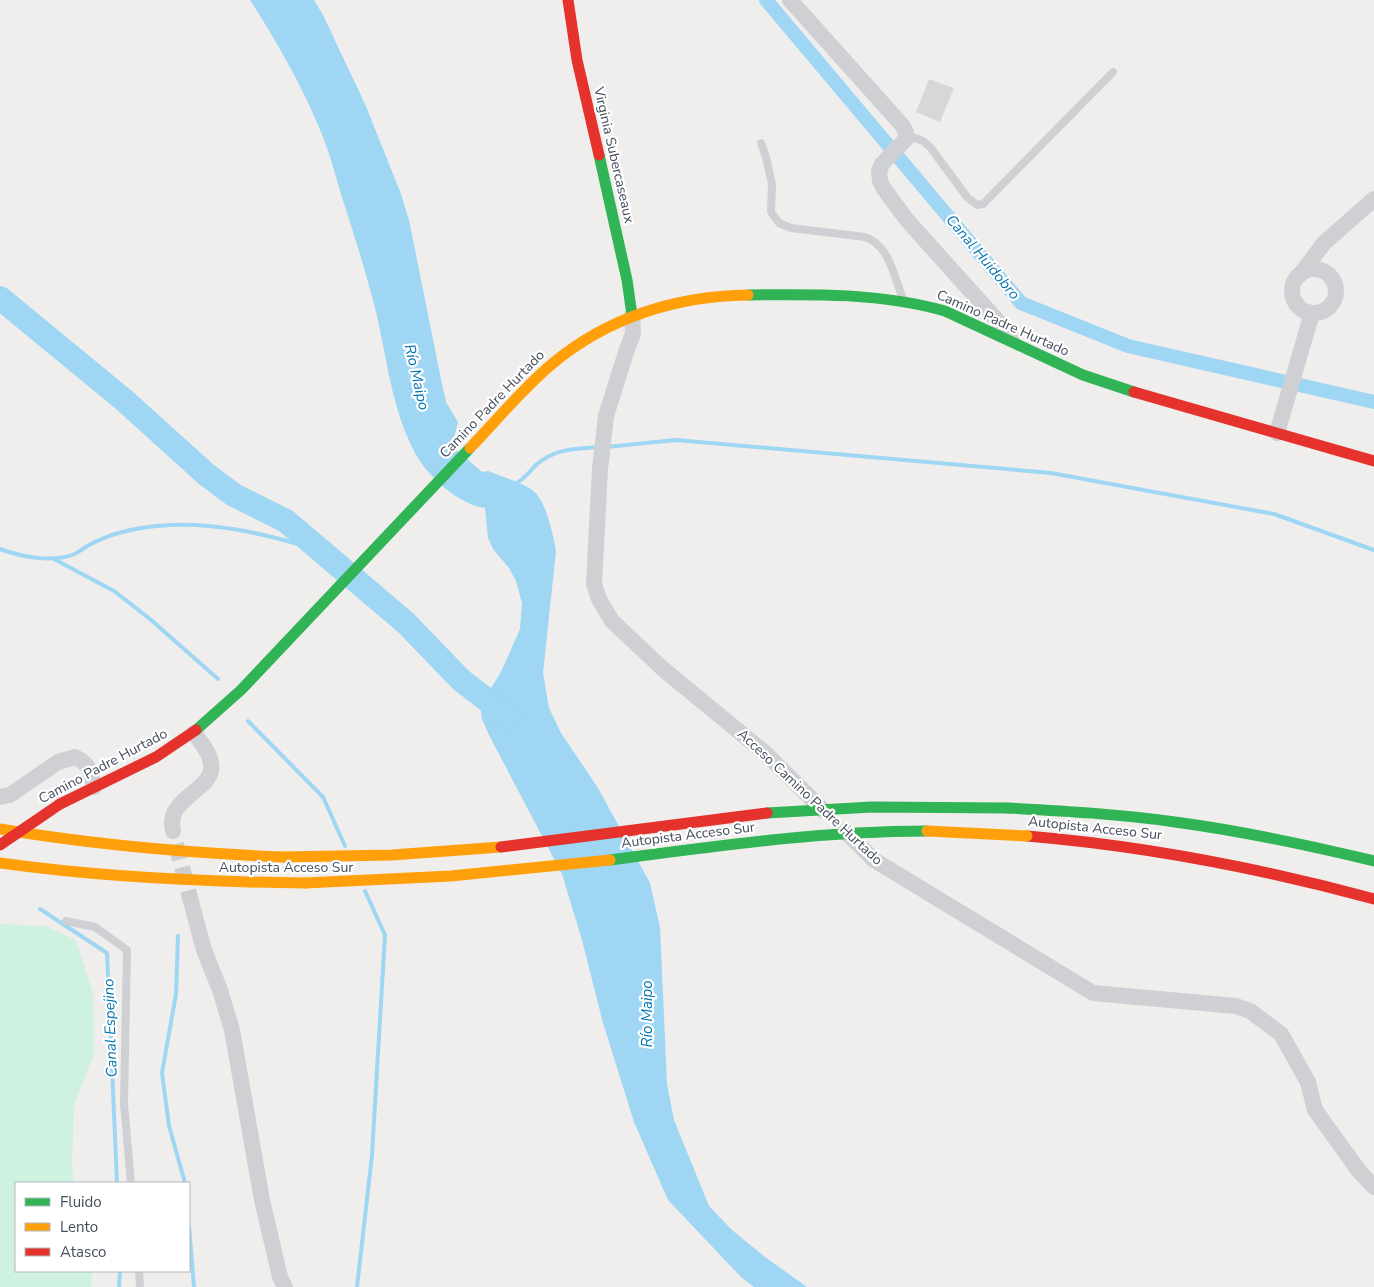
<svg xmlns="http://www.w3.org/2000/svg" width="1374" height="1287" font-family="'Nunito Sans',sans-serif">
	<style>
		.green { fill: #cff1e0 }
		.water { fill: #9ed6f3 }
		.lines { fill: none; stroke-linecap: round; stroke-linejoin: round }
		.stream { stroke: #9ed6f3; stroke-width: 4 }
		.canal { stroke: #9ed6f3; stroke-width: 14 }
		.river { stroke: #9ed6f3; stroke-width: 24 }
		.building { fill: #d7d7d9 }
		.street-tunnel { stroke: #cdced0; stroke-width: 16; stroke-dasharray: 16 8; stroke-linecap: butt }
		.lane { stroke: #ced0d4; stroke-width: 8 }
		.street { stroke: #ced0d4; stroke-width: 16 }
		.fast { stroke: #30b455; stroke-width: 11 }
		.slow { stroke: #ff9f0a; stroke-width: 11 }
		.jam { stroke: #e5322d; stroke-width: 11 }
		.fast-bridge { stroke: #30b455; stroke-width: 11 }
		.slow-bridge { stroke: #ff9f0a; stroke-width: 11 }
		.jam-bridge { stroke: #e5322d; stroke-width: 11 }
		.labels { text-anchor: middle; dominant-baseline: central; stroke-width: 4.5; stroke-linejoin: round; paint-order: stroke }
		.street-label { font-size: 14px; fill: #434d5c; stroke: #fff }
		.water-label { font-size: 15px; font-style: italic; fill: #0075b2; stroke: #fff }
	</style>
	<rect width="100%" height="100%" fill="#efeeed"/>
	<polygon class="green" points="0,924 45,926 76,940 93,993 94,1054 74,1105 72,1166 74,1183 16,1183 16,1271 92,1271 91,1287 0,1287"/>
	<path class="water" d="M 250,0 L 314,0 L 323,15 L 365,104 L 401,194 L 409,220 L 443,389 L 446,402 L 458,422 L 452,446 L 482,472 L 488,471 C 500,476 523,483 532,490 C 546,499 553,535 556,551 L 543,673 L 549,708 L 561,733 L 598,788 L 650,883 L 660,927 L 667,1084 L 674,1120 L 709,1206 L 732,1230 L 765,1257 L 807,1287 L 754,1287 L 741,1277 L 668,1200 L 634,1122 L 603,1023 L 582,940 L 562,874 L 489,735 L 482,719 L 480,705 L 501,672 L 520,629 L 522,603 L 516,581 L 509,568 L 493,549 L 488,538 L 485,508 C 458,504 428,477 415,453 C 388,401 387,348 371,293 C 362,259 351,225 340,191 C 335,173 330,155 323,137 C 304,89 278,44 250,0 Z"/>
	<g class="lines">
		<g class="stream">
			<polyline points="606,447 676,440 1051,473 1274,514 1374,550"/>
			<path d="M 513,485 C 523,481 529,472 536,465 C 555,448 575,449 599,447"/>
			<path d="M 0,549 C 22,557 52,563 75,554 C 80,551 85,547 91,544 C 110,534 136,528 157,526 C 213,520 269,535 322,551"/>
			<polyline points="54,559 114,591 150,619 218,679"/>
			<polyline points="248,721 323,797 345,846"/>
			<polyline points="40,909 107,953 117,1183"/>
			<polyline points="178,936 176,994 162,1073 169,1126 185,1183"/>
			<polyline points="189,1226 194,1287"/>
			<polyline points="119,1287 120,1271"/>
			<polyline points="357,1287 372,1155 385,935 365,891"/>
		</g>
		<polyline class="canal" points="766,0 1021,303 1128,346 1374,402"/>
		<polyline class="river" points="0,298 124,400 207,475 234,495 286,521 406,623 461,680 509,717"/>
	</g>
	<polygon class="building" points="929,79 954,88 940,122 916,112"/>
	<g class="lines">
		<polyline class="street-tunnel" points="176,844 193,909"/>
		<g class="lane">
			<polyline points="907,135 923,141 930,147 967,197 977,205 983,204 1113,72"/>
			<path d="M 761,143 L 766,157 L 772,184 L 771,212 L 779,223 L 791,228 L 865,237 C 889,245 893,274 902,296"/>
			<polyline points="66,921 95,927 127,950 124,1104 131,1183"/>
			<polyline points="139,1271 140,1287"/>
		</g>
		<g class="street">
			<polyline points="790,0 902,125 906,132 906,139 882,164 879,171 880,181 884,189 907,220 1012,337"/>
			<circle cx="1314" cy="291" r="22"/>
			<polyline points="1300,275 1324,243 1374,199"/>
			<polyline points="632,315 633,334 627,349 606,416 600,469 594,584 599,599 612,621 663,669 764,752 824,811"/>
			<polyline points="1277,433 1312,313"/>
			<path d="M 0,797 L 10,795 L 58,762 L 75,757 C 89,763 91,772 94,787"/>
			<path d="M 173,831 C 164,793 224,791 209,756 C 206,748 199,740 194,733"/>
			<polyline points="845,831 874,860 1093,993 1236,1006 1250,1011 1281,1034 1308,1082 1315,1110 1359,1171 1374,1187"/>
			<polyline points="193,909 204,950 220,990 232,1030 262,1200 280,1277 285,1287"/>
		</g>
		<g class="fast">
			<polyline points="599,155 627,280 632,315"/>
			<path d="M 748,295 C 815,294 881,293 945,311 L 1083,375 L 1134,392"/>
			<polyline points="196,730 241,690 470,448"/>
			<path d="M 1008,808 C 1064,811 1120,814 1175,822 C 1242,831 1308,845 1374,861"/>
		</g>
		<g class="slow">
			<path d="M 470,448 C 497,420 522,389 552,364 C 608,317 677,296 748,295"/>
			<path d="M 0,829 C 94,845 188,853 283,857"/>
			<path d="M 0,863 C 101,877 203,882 305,883"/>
		</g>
		<g class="jam">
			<polyline points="568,0 577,60 599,155"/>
			<polyline points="1134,392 1374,461"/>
			<polyline points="60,804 156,757 196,730"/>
			<path d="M 1027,836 C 1145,846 1260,868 1374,899"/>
		</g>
		<g class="fast-bridge">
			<polyline points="767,813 872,807 1008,808"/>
			<path d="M 610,860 C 716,846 821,831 927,831"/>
		</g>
		<g class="slow-bridge">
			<polyline points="927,831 1027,836"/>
			<polyline points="283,857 392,855 501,847"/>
			<polyline points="305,883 451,876 610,860"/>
		</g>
		<g class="jam-bridge">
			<polyline points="0,845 60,804"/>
			<polyline points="501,847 767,813"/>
		</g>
	</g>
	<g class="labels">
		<g class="street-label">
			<text transform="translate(614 155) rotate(77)">Virginia Subercaseaux</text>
			<text transform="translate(1003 323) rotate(24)">Camino Padre Hurtado</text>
			<text transform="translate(492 404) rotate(-46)">Camino Padre Hurtado</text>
			<text transform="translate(103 766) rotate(-28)">Camino Padre Hurtado</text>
			<text transform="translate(810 797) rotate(43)">Acceso Camino Padre Hurtado</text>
			<text transform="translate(1095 828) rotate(6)">Autopista Acceso Sur</text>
			<text transform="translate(688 835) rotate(-7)">Autopista Acceso Sur</text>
			<text x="286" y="867">Autopista Acceso Sur</text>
		</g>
		<g class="water-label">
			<text transform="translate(983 257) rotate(50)">Canal Huidobro</text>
			<text transform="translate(417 377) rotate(77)">Río Maipo</text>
			<text transform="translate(647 1014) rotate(-90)">Río Maipo</text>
			<text transform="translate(110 1028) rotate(-92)">Canal Espejino</text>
		</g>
	</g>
	<rect x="15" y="1182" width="175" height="90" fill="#ffffff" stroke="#b4b8be"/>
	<rect x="25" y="1198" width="25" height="8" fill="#30b455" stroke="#b4b8be"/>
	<text x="60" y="1207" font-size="15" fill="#434d5c">Fluido</text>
	<rect x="25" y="1223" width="25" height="8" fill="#ff9f0a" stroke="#b4b8be"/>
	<text x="60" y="1232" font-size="15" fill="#434d5c">Lento</text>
	<rect x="25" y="1248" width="25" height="8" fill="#e5322d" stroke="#b4b8be"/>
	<text x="60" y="1257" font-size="15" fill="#434d5c">Atasco</text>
</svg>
